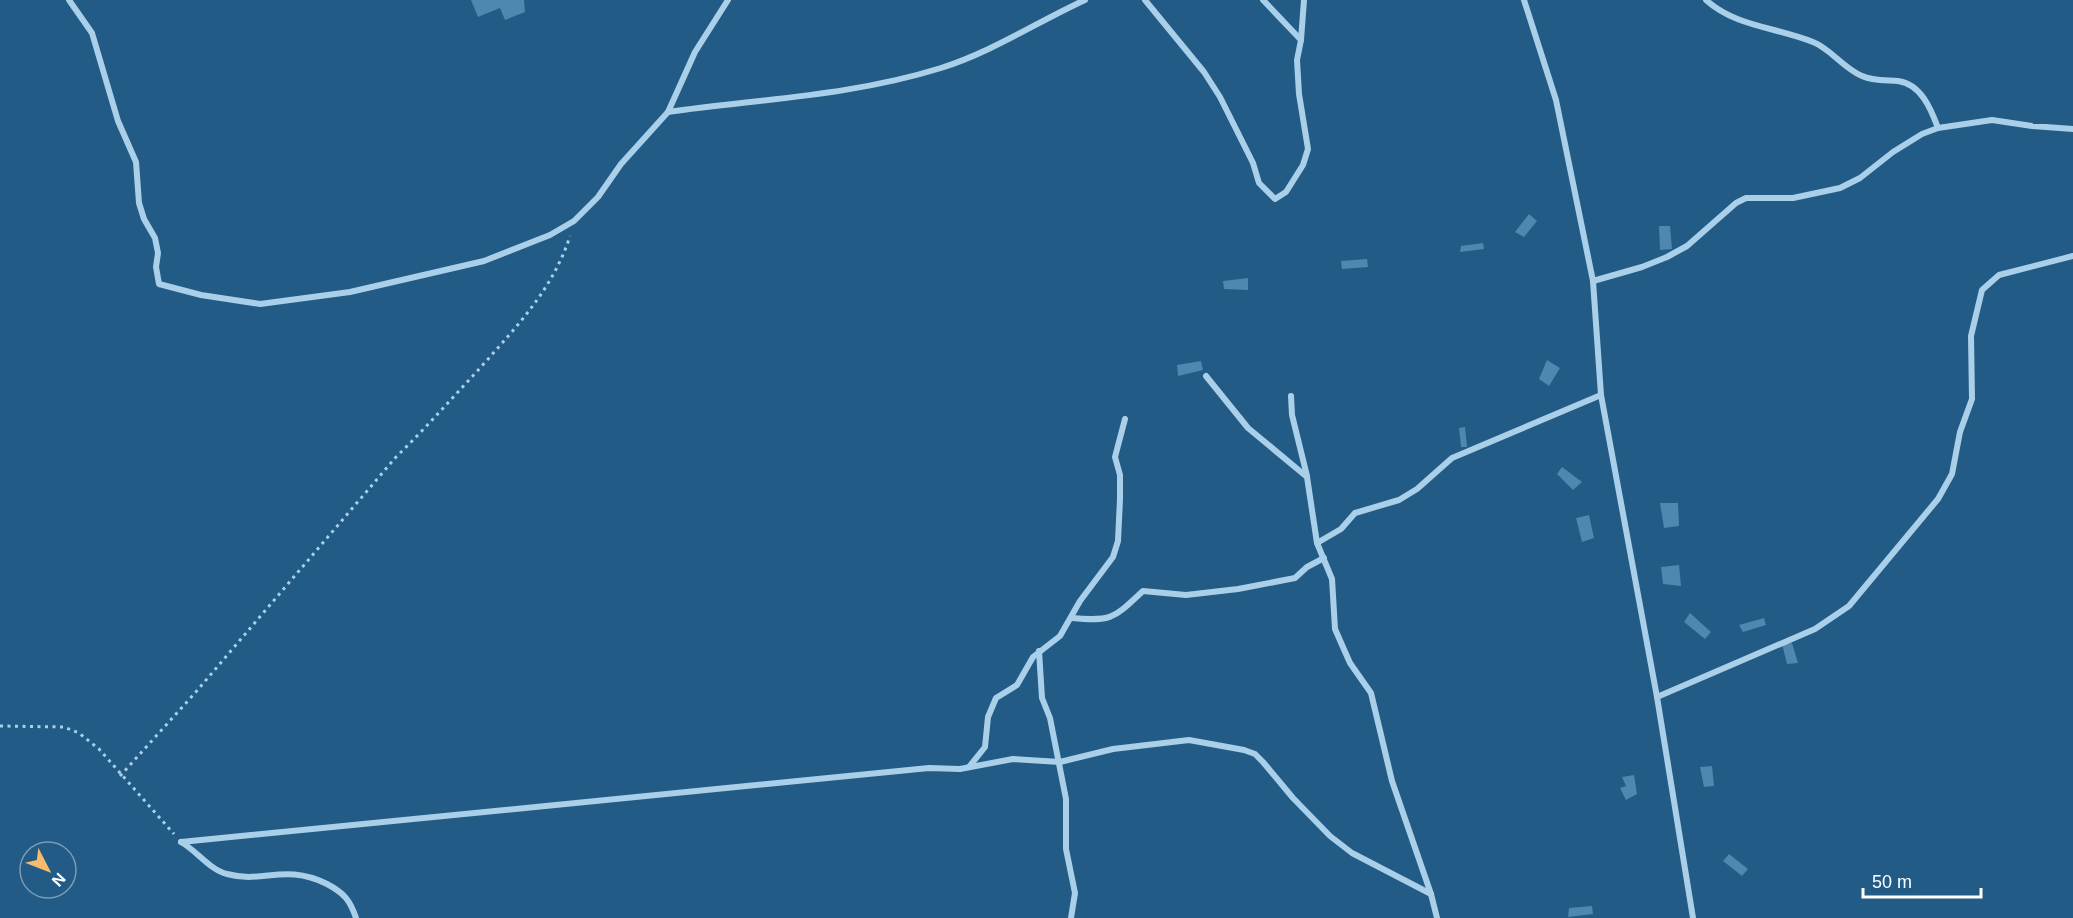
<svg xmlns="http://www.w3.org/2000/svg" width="2073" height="918" font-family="Arial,sans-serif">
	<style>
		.building { fill: #4e87b0 }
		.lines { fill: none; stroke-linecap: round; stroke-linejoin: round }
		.path { stroke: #aacfe9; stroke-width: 3; stroke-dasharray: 3 4.5; stroke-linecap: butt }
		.street { stroke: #aacfe9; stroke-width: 6 }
	</style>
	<rect width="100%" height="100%" fill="#215b86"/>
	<g class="building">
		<polygon points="471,0 524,0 525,12 505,20 500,8 478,17"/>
		<polygon points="1529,214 1537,221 1524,237 1515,232"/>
		<polygon points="1659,226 1670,226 1672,249 1660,250"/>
		<polygon points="1483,243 1484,249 1460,252 1461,246"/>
		<polygon points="1367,259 1368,267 1342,269 1341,261"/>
		<polygon points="1248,278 1248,290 1224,289 1223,281"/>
		<polygon points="1547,360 1560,368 1549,386 1539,379"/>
		<polygon points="1201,361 1203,370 1178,376 1177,365"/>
		<polygon points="1465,427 1467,447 1461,447 1459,428"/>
		<polygon points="1562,467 1582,482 1573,490 1557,474"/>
		<polygon points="1660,503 1678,503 1679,526 1664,528"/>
		<polygon points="1589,515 1594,538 1582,542 1576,518"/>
		<polygon points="1679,565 1681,586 1663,584 1661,567"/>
		<polygon points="1690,613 1711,632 1705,639 1684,622"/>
		<polygon points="1764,618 1766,625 1743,632 1739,625"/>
		<polygon points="1792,643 1798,663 1787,664 1782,644"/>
		<polygon points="1712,766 1714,786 1704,787 1700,767"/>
		<polygon points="1634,775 1637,794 1626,800 1620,788 1626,786 1622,777"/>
		<polygon points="1729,854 1748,869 1742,876 1723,861"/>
		<polygon points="1592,906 1593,914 1568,917 1569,908"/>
	</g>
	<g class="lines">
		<g class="path">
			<polyline points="0,726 64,727 79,733 99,749 174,834"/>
			<path d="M 120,776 L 195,693 L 396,457 C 426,428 453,397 481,367 C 517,326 553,289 570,236"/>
		</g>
		<g class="street">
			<polyline points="69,0 92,33 118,121 136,162 139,203 144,219 155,238 158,253 156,267 159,284 201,295 260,304 350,292 484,261 550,235 574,221 598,197 621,164 668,112 695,52 728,0"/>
			<polyline points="1145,0 1204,72 1220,97 1253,163 1259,183 1275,199 1286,192 1303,165 1308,149 1299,94 1297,60 1301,40 1263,0"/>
			<polyline points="1524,0 1556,100 1593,281 1601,395 1657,697 1693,918"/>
			<path d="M 1706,0 C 1736,27 1776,27 1813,42 C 1831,49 1843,68 1862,76 C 1872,81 1887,80 1898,81 C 1921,84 1931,109 1938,128"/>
			<polyline points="1301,40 1304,0"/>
			<path d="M 668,112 C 760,99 851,96 941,68 C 992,52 1037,22 1085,0"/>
			<polyline points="1593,281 1642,267 1667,257 1687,246 1736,203 1746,198 1793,198 1840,188 1860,178 1893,152 1922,134 1938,128 1992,120 2032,126 2073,129"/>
			<polyline points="1206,376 1248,428 1307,477 1317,543 1332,579 1335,629 1350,663 1371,693 1392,781 1431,894 1437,918"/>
			<polyline points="1291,396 1292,415 1307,476"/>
			<polyline points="1317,543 1341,529 1355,513 1399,500 1417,489 1452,458 1601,395"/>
			<path d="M 1072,618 C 1112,622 1114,618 1143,591 L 1186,595 L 1238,589 L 1295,578 L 1307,567 L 1324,558"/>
			<polyline points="1039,651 1042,698 1050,718 1066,799 1066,849 1075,893 1071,918"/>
			<polyline points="1657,697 1815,629 1849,606 1938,499 1952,474 1960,432 1972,399 1971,336 1982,290 1999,275 2073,256"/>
			<polyline points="969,767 985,747 988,717 996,698 1017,685 1033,657 1060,636 1080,601 1113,557 1118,541 1120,499 1120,475 1115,457 1125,419"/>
			<polyline points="181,842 929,768 960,769 1013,759 1060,762 1113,749 1189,740 1244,750 1255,754 1263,762 1293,798 1330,836 1352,853 1431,894"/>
			<path d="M 181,842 C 197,851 210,870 227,874 C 264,884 284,863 327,884 C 344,893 350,900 356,918"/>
		</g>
	</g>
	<g transform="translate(48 870) rotate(132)"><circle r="28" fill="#215b86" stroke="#7a9db6" stroke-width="1.5"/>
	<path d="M0-4.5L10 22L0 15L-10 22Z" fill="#f6bb6c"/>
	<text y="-9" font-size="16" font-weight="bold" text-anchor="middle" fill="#ffffff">N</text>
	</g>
	<path d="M1863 888v9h118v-9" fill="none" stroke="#ffffff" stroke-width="3"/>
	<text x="1872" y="888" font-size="18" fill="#ffffff" stroke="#215b86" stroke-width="4.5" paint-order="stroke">50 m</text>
</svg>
